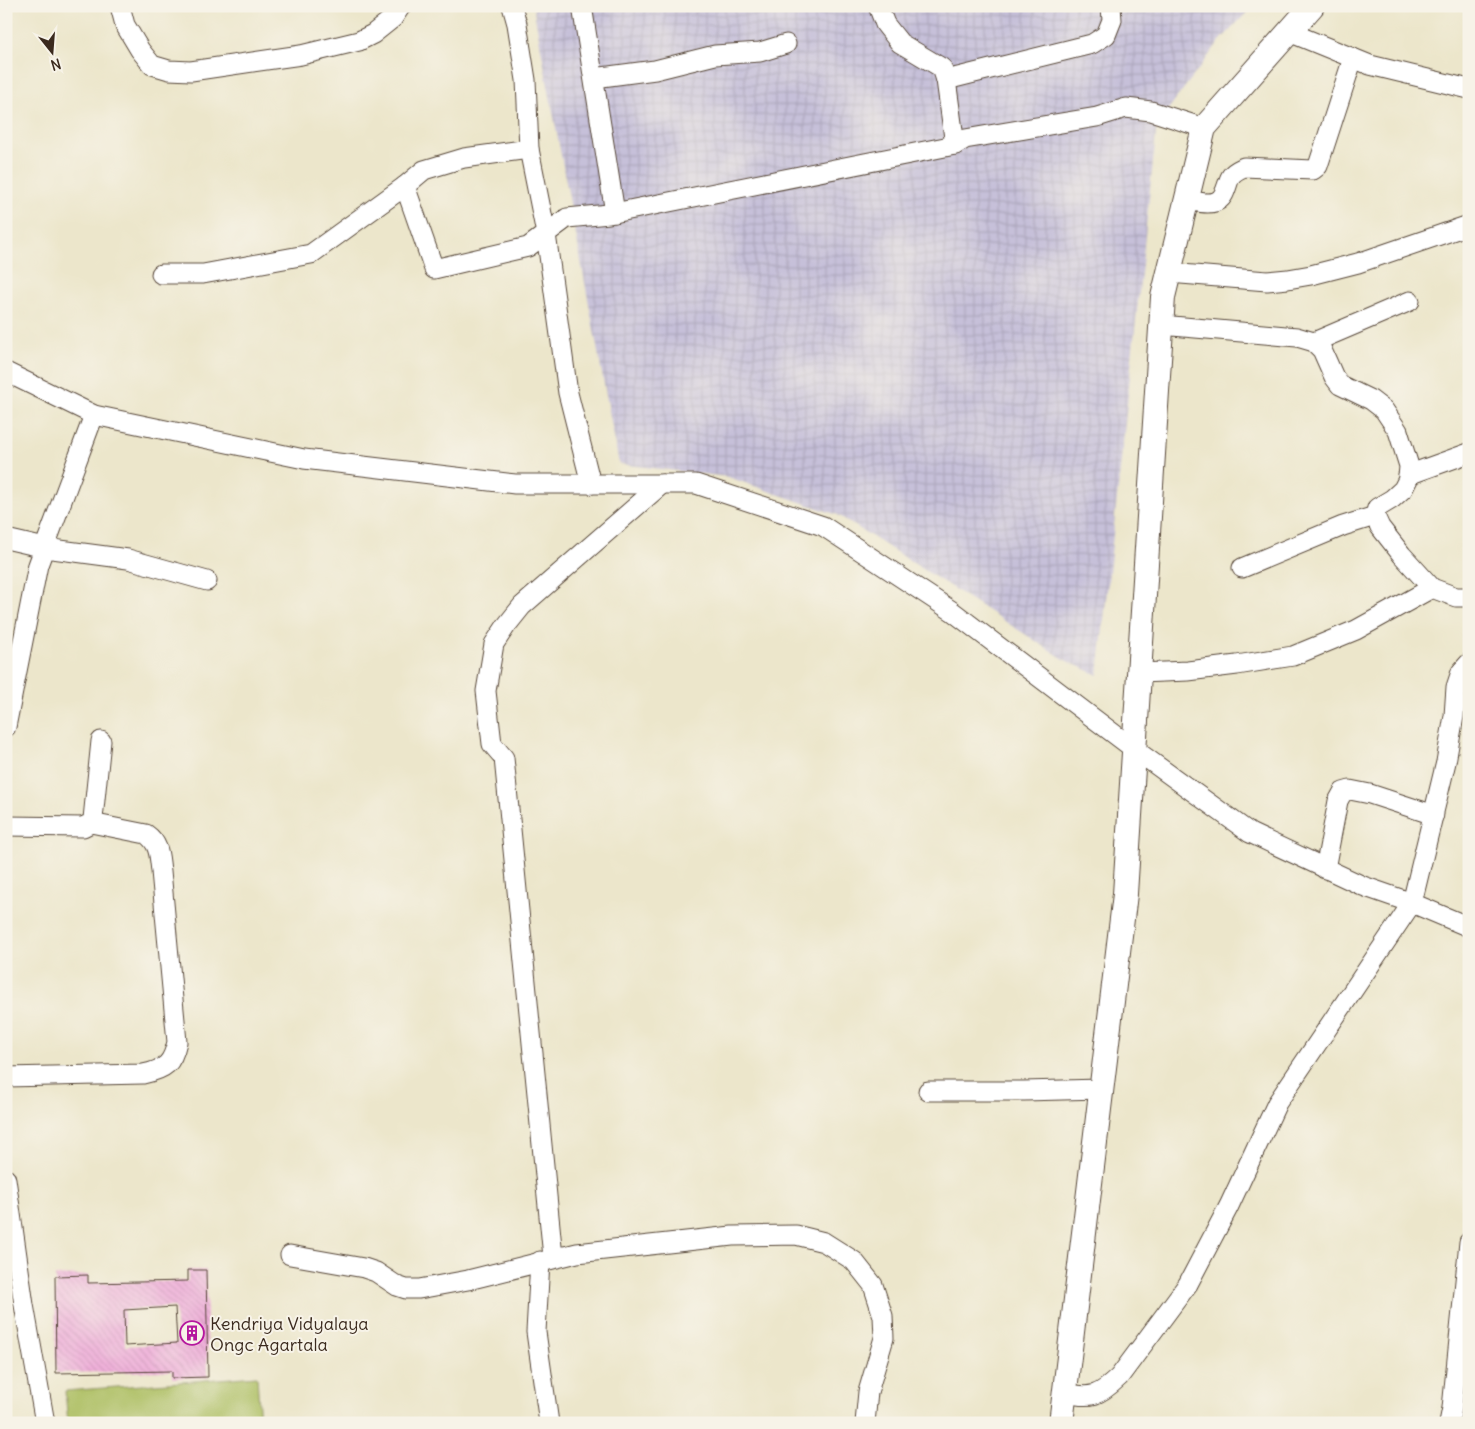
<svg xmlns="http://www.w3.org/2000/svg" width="1475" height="1429" font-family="Delius,sans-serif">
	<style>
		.industrial { fill: url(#industrial-grid) }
		.grass { fill: #acbe61; stroke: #747440 }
		.building { fill: url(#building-back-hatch); fill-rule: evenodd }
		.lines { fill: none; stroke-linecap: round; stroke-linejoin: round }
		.minor-casing { stroke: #564638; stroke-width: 21 }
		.major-casing { stroke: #564638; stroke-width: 26 }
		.minor { stroke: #fff; stroke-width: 19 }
		.major { stroke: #fff; stroke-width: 24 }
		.labels { text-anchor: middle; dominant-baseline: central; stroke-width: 4; stroke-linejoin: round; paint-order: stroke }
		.poi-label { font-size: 18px; fill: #3b2a1e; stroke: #f7f3e8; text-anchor: start }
	</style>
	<defs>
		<pattern id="industrial-grid" width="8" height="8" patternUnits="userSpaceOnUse" patternTransform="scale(1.25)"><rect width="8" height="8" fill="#c6c0d9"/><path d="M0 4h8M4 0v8" fill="none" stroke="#aba5ba"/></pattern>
		<pattern id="building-back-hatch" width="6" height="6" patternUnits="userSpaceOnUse" patternTransform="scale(1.25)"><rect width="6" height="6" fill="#eeaad8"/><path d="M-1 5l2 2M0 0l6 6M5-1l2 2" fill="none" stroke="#cd92b9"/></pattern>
	</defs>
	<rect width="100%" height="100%" fill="#f7f3e8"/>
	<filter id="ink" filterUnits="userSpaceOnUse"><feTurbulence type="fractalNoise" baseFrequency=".02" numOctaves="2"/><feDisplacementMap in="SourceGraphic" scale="10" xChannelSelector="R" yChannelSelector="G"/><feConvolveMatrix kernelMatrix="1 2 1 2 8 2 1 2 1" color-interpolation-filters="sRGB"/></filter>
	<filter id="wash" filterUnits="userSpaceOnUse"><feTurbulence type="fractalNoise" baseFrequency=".0096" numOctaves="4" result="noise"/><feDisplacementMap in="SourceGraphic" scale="20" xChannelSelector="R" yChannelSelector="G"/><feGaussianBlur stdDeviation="1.12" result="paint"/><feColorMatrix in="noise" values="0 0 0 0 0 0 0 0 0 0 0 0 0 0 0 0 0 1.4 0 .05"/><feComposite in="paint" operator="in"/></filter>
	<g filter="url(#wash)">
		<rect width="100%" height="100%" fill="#ece6cb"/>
		<polygon class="industrial" points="533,6 1253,6 1219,42 1157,124 1098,675 1067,661 838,515 728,477 619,464"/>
		<polygon class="grass" points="257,1376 260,1423 68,1423 65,1391"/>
		<g id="blocks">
			<path class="building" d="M 188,1270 L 206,1270 L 208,1377 L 172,1378 L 172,1371 L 56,1373 L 55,1276 L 88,1275 L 88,1283 L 188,1281 ZM 175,1307 L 177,1343 L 125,1346 L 124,1310 Z"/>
		</g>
	</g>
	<g filter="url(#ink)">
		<use href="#blocks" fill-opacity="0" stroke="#564638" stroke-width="1"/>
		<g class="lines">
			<g class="minor-casing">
				<g id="minor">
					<polyline points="120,6 125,25 140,50 152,65 169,70 191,71 301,55 359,41 373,34 393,18 401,6"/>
					<polyline points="512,6 517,24 526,80 529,149 546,234 568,393 591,484"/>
					<polyline points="582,6 615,213"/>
					<polyline points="878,6 885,24 900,43 942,68 946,80 955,145"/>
					<polyline points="1289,32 1370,65 1469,89"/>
					<polyline points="594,78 655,70 715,55 760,52 786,44"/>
					<polyline points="946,80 1092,44 1106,35 1112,20 1111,6"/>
					<polyline points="405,186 434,269 528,247 567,218 609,214 955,145 965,139 1097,117 1126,108 1151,111 1204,128"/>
					<path d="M 1186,200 C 1195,201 1206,205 1215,202 C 1226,199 1226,184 1231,176 C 1234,171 1240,169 1244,167 L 1313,170 L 1318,166 L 1353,58"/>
					<polyline points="1169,273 1267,281 1288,279 1311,275 1358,263 1469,225"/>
					<polyline points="161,274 203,274 311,254 405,186 424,170 464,158 529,149"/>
					<polyline points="1161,325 1297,337 1314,342 1322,350 1334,377 1340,385 1371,400 1384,410 1398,431 1409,466 1408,479 1403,489 1392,499 1377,508 1375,516 1380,527 1402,555 1432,588 1456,597 1469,597"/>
					<polyline points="1314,342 1410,301"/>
					<polyline points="6,372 94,415 304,459 515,484 696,484 823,526 952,611 1134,749 1250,833 1363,886 1412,903 1469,927"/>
					<polyline points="1408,475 1469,453"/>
					<polyline points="6,539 45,548 128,559 207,581"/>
					<polyline points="1242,568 1343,526 1375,516"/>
					<polyline points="1139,673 1188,671 1237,665 1293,656 1356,630 1432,588"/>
					<polyline points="6,727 38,565 94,415"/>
					<polyline points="6,826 83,827 91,823 93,819 101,741"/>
					<polyline points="1325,869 1338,801 1343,792 1350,790 1370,794 1434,815"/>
					<path d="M 6,1077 L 143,1074 C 166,1069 172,1064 177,1042 L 161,871 C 159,856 160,844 146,834 L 91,823"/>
					<polyline points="928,1091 1024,1091 1101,1089"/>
					<polyline points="6,1179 24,1305 45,1423"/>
					<polyline points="290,1255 364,1268 376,1272 397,1286 406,1289 419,1289 468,1280 577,1253 732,1236 796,1235 824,1242 854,1261 873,1285 883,1316 884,1338 868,1392 865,1423"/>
					<polyline points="562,1256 553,1257 504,758 492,744 486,691 494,644 506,626 522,606 662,484"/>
					<polyline points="540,1261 536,1332 549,1423"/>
					<path d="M 1065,1393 C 1092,1399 1099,1396 1119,1377 L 1188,1284 L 1229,1206 L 1277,1103 L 1412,903 L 1446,762 L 1454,716 L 1456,687 L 1461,672 L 1469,663"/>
					<polyline points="1449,1423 1452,1408 1469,1242"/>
				</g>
			</g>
			<g class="major-casing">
				<polyline id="major" points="1061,1423 1125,894 1163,297 1204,128 1312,6"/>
			</g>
			<use href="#minor" class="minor"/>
			<use href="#major" class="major"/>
		</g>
	</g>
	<defs>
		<g id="building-ring" transform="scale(1.25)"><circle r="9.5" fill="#f7f3e8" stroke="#b5179e" stroke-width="1.5"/><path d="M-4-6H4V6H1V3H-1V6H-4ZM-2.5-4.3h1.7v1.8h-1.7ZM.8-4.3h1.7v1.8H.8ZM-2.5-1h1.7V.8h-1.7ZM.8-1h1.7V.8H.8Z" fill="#b5179e"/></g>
	</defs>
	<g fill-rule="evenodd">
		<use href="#building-ring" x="192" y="1333"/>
	</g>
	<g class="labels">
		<g class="poi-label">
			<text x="210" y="1323">Kendriya Vidyalaya<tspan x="210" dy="21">Ongc Agartala</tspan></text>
		</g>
	</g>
	<rect width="1475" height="1429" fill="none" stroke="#f7f3e8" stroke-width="25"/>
	<g transform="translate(52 52) rotate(163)" stroke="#f7f3e8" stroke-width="4" paint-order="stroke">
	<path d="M0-4L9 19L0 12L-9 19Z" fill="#3b2a1e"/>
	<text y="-8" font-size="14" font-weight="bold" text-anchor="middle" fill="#3b2a1e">N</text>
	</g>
</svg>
